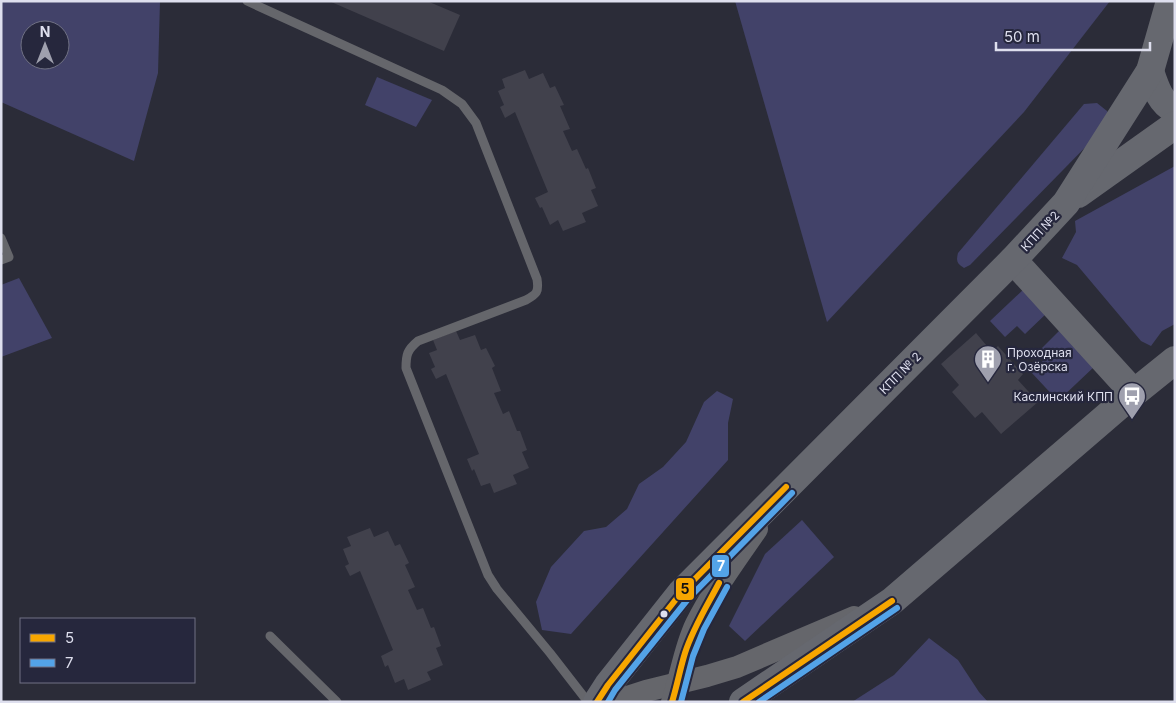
<svg xmlns="http://www.w3.org/2000/svg" width="1176" height="703" font-family="Inter,sans-serif">
	<style>
		.green { fill: #424269; fill-rule: evenodd }
		.building { fill: #41414c }
		.lines { fill: none; stroke-linecap: round; stroke-linejoin: round }
		.service { stroke: #65666b; stroke-width: 9 }
		.tertiary { stroke: #65666b; stroke-width: 22 }
		.primary { stroke: #66686f; stroke-width: 28 }
		.bus-1-casing { stroke: #26273d; stroke-width: 10 }
		.bus-2-casing { stroke: #26273d; stroke-width: 10 }
		.bus-1 { stroke: #f7a600; stroke-width: 6 }
		.bus-2 { stroke: #53a3e8; stroke-width: 6 }
		.bus-dot { fill: #dedfee; stroke: #26273d; stroke-width: 2 }
		.labels { text-anchor: middle; dominant-baseline: central; stroke-width: 4.5; stroke-linejoin: round; paint-order: stroke }
		.street-label { font-size: 12px; fill: #dedfee; stroke: #26273d }
		.poi-label { font-size: 12px; fill: #dedfee; stroke: #26273d; text-anchor: start }
		.line-badge { stroke: #26273d; stroke-width: 2 }
		.badge-label { font-size: 14px; text-anchor: middle; font-weight: bold; fill: #fff }
		.pale-badge-label { font-size: 14px; text-anchor: middle; font-weight: bold; fill: #111 }
	</style>
	<rect width="100%" height="100%" fill="#2b2c38"/>
	<g class="green">
		<path d="M 1,1 L 160,1 L 158,73 L 134,161 L 1,102 ZM 30,30 L 60,30 L 60,60 L 30,60 Z"/>
		<polygon points="735,1 1110,1 1024,112 827,322"/>
		<polygon points="377,77 432,100 416,127 365,105"/>
		<path d="M 1097,103 L 1107,111 L 1110,117 L 1109,123 L 970,265 L 964,268 C 957,264 956,261 958,253 L 1084,104 Z"/>
		<polygon points="1175,166 1175,324 1162,331 1151,346 1141,341 1077,265 1062,258 1076,232 1075,221"/>
		<polygon points="19,278 52,338 1,357 1,285"/>
		<polygon points="1025,288 1048,312 1025,334 1017,326 1005,337 990,321"/>
		<polygon points="1062,328 1096,365 1058,401 1031,372 1048,356 1041,349"/>
		<polygon points="717,391 733,399 728,423 728,460 571,634 542,630 536,602 551,567 584,531 606,527 627,509 639,484 663,467 686,442 704,402"/>
		<polygon points="802,520 834,557 745,641 729,626 765,554"/>
		<polygon points="929,638 958,660 979,692 988,702 852,702 894,675"/>
	</g>
	<g class="building">
		<polygon points="329,1 427,1 460,15 444,51"/>
		<polygon points="525,70 529,79 543,73 550,88 555,86 564,105 560,106 570,129 563,131 572,151 577,149 586,169 588,168 596,188 591,190 598,206 582,213 586,222 563,231 558,220 550,225 542,207 540,208 535,198 548,192 515,112 505,118 500,107 504,105 498,91 505,88 502,79"/>
		<polygon points="456,331 460,340 475,335 481,350 486,348 495,366 492,368 501,391 494,393 503,414 509,411 517,431 520,431 527,450 522,452 529,468 513,475 517,484 494,493 490,483 481,486 474,469 472,471 467,459 479,454 446,374 436,379 431,369 435,367 429,353 437,350 433,340"/>
		<polygon points="976,333 992,352 998,346 1023,374 1018,380 1038,402 1001,434 982,412 975,418 952,392 959,385 941,364"/>
		<polygon points="370,528 374,537 388,531 395,546 400,544 409,563 405,565 415,587 408,590 417,610 423,608 431,628 434,627 441,646 436,648 443,665 427,672 431,680 408,690 404,679 395,683 388,665 385,667 381,656 393,650 360,571 350,576 345,566 349,564 343,549 351,546 347,537"/>
	</g>
	<g class="lines">
		<g class="service">
			<path d="M 247,1 L 442,90 L 462,104 L 476,123 L 537,279 C 539,292 537,294 526,300 L 418,341 C 407,350 406,355 406,368 L 488,575 L 497,589 L 550,653 L 588,702"/>
			<polyline points="1,238 9,257 1,260"/>
			<polyline points="270,636 337,702"/>
		</g>
		<g class="tertiary">
			<polyline points="612,702 646,691 707,676 737,667 854,617"/>
			<path d="M 672,702 C 681,676 684,649 696,624 C 713,590 736,560 757,529"/>
		</g>
		<g class="primary">
			<path d="M 1150,71 C 1155,86 1160,103 1175,110"/>
			<polyline points="1078,194 1175,125"/>
			<polyline points="1013,260 1134,393"/>
			<polyline points="597,702 608,685 681,593 1013,260 1066,203 1150,71 1170,1"/>
			<polyline points="743,702 892,601 1134,393 1175,360"/>
		</g>
		<g class="bus-1-casing">
			<g id="bus-1">
				<polyline points="597,702 608,685 681,593 786,487"/>
				<path d="M 672,702 C 677,686 680,669 685,653 C 693,628 707,606 719,583"/>
				<polyline points="743,702 892,601"/>
			</g>
		</g>
		<g class="bus-2-casing">
			<g id="bus-2">
				<polyline points="608,702 615,690 688,599 792,493"/>
				<polyline points="681,702 693,656 704,629 727,587"/>
				<polyline points="759,702 897,608"/>
			</g>
		</g>
		<use href="#bus-1" class="bus-1"/>
		<use href="#bus-2" class="bus-2"/>
	</g>
	<defs>
		<g id="building-pin" transform="scale(1.4375)"><path d="M0 17L-7.5 6A9.5 9.5 0 1 1 7.5 6Z" fill="#9fa0ae" stroke="#26273d"/><path d="M-4-6H4V6H1V3H-1V6H-4ZM-2.5-4.3h1.7v1.8h-1.7ZM.8-4.3h1.7v1.8H.8ZM-2.5-1h1.7V.8h-1.7ZM.8-1h1.7V.8H.8Z" fill="#fff"/></g>
		<g id="bus-pin" transform="scale(1.4375)"><path d="M0 17L-7.5 6A9.5 9.5 0 1 1 7.5 6Z" fill="#9fa0ae" stroke="#26273d"/><path d="M-5-6H5V4H4V6H2V4H-2V6H-4V4H-5ZM-3.5-4V0h7V-4ZM-3.5 1.2v1.5H-2V1.2ZM2 1.2v1.5H3.5V1.2Z" fill="#fff"/></g>
	</defs>
	<g fill-rule="evenodd">
		<use href="#building-pin" x="988" y="359"/>
		<use href="#bus-pin" x="1132" y="396"/>
	</g>
	<circle class="bus-dot" cx="664" cy="614" r="4.5"/>
	<g class="labels">
		<g class="street-label">
			<text transform="translate(1040 231) rotate(-47)">КПП №2</text>
			<text transform="translate(900 373) rotate(-45)">КПП № 2</text>
		</g>
		<g class="poi-label">
			<text x="1007" y="352">Проходная<tspan x="1007" dy="14">г. Озёрска</tspan></text>
			<text x="1113" y="396" text-anchor="end">Каслинский КПП</text>
		</g>
	</g>
	<g class="line-badge">
		<rect x="711" y="554" width="19" height="24" rx="5" fill="#53a3e8"/>
		<rect x="675" y="577" width="20" height="24" rx="5" fill="#f7a600"/>
	</g>
	<g class="badge-label">
		<text x="721" y="571">7</text>
	</g>
	<g class="pale-badge-label">
		<text x="685" y="594">5</text>
	</g>
	<rect width="1176" height="703" fill="none" stroke="#dedfee" stroke-width="5"/>
	<rect x="20" y="618" width="175" height="65" fill="#26273d" stroke="#707184"/>
	<rect x="30" y="634" width="25" height="8" fill="#f7a600" stroke="#707184"/>
	<text x="65" y="643" font-size="15" fill="#dedfee">5</text>
	<rect x="30" y="659" width="25" height="8" fill="#53a3e8" stroke="#707184"/>
	<text x="65" y="668" font-size="15" fill="#dedfee">7</text>
	<g transform="translate(45 45)"><circle r="24" fill="#26273d" stroke="#707184"/>
	<path d="M0-4L9 19L0 12L-9 19Z" fill="#9fa0ae"/>
	<text y="-8" font-size="14" font-weight="bold" text-anchor="middle" fill="#dedfee">N</text>
	</g>
	<path d="M996 42v8h154v-8" fill="none" stroke="#dedfee" stroke-width="2.5"/>
	<text x="1004" y="42" font-size="15" fill="#dedfee" stroke="#26273d" stroke-width="4" paint-order="stroke">50 m</text>
</svg>
